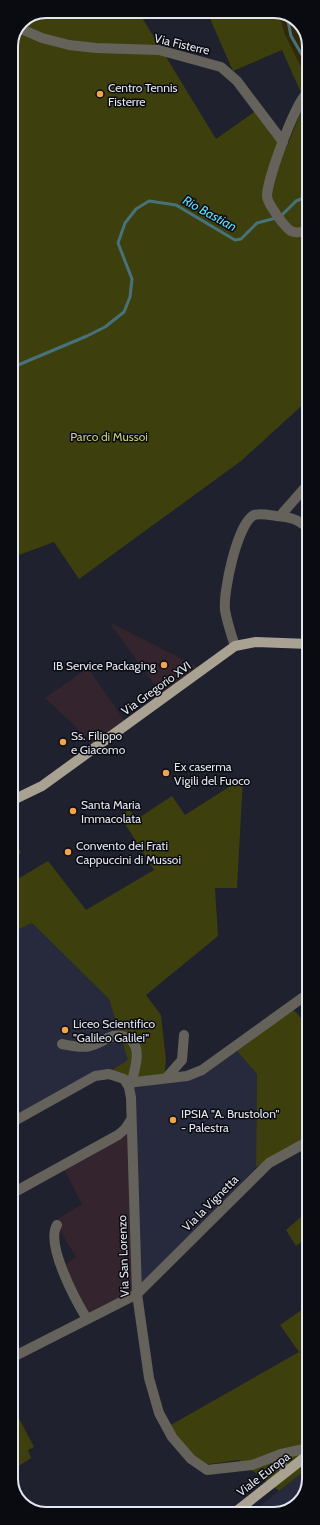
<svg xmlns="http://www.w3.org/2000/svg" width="320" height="1525" font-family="Cabin,sans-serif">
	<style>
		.commercial { fill: #34242d }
		.built { fill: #272a3d }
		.green { fill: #3d400c }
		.sand { fill: #312908 }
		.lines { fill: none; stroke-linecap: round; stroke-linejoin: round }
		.stream { stroke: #47727c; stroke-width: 3 }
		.street { stroke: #65625b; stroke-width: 10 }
		.primary { stroke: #a9a293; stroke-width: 10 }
		.poi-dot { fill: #f2a541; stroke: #0a0b11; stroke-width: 1.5 }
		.labels { text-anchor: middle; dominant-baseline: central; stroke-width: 3; stroke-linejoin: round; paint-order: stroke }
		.street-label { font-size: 12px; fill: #e4e6ef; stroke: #0a0b11 }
		.poi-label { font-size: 12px; fill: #e4e6ef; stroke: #0a0b11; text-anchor: start }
		.park-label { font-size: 12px; fill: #c6ce68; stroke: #0a0b11 }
		.water-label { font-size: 13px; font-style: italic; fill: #50e2fe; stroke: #0a0b11 }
		.rim { fill: none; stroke: #e4e6ef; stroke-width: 2 }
	</style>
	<rect width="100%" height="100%" fill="#1f212f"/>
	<g class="commercial">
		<polygon points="109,622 200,668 163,696"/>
		<polygon points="88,668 126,723 96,746 45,698"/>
		<polygon points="134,1124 141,1292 86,1320 59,1269 76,1257 54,1221 82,1204 61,1163"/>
	</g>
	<g class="built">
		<polygon points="32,923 109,999 129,1061 11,1122 11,933"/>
		<polygon points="237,1051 257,1074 256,1167 141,1292 131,1085 197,1074"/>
		<polygon points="309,1467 309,1479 300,1502 278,1514 250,1514"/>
	</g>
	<g class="green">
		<polygon points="46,11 138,11 216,139 257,110 286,148 305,102 282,50 233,71 208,14 203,11 278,11 285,34 309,83 309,399 241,461 79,579 54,542 11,558 11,289 13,287 11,279 11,46 22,21"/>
		<polygon points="243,778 237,888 215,888 218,936 146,995 161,1015 166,1061 164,1079 131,1085 109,1072 128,1060 109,999 32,923 11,933 11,883 48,861 86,910 154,870 120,816 129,810 137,819 172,796 185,815"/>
		<polygon points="11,834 21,853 11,858"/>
		<polygon points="293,1009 309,1027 309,1138 256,1167 257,1074 237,1051"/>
		<polygon points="309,1210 309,1236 296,1246 286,1230"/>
		<polygon points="309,1305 309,1346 300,1352 309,1367 309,1467 279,1491 239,1460 202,1465 169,1426 299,1352 280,1325"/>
		<polygon points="11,1403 34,1447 28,1450 31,1458 11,1471"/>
	</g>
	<polygon class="sand" points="278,11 298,21 303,29 305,45 309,50 309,83 285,34"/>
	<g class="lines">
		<g class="stream">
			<polyline points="287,16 291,36 309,67"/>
			<polyline points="281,216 296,201 309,196"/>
			<polyline points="11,368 87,336 105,327 124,312 130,297 132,279 118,243 125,223 136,209 149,201 176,205 235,240 241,239 257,223 276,218"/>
		</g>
		<g class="street">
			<polyline points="19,28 42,38 69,45 96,48 159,50 221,67 237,81 283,142"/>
			<path d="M 309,91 C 296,99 267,180 267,196 C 267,203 285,228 291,231 C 296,234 303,232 309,230"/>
			<polyline points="280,516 309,483"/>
			<path d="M 235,646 C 231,634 227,622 225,610 C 223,592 237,524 254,515 C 261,513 269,515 276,516 C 290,517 298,519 309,529"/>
			<path d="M 62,1044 C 72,1046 81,1048 90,1046 C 98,1044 105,1039 113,1036 C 118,1035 123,1036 128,1038 C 143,1046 135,1068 132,1081"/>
			<polyline points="167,1077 182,1060 184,1035"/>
			<polyline points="127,1083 187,1076 202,1070 309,993"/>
			<polyline points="11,1123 95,1076 109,1074 124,1079 129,1087 131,1098 137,1294 149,1378 159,1413 172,1437 191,1459 207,1470 252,1465 281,1454 309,1448"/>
			<polyline points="11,1194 118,1135 125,1129 131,1120"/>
			<path d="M 57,1225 C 45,1244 76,1301 87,1319"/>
			<polyline points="11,1358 137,1294 269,1163 309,1141"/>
			<polyline points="274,1457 287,1471"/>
		</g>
		<g class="primary">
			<polyline points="11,801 42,786 235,646 256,642 309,644"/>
			<polyline points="233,1514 309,1454"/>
		</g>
	</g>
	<g class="poi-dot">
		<circle cx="100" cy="94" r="4"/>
		<circle cx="164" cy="665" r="4"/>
		<circle cx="63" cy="742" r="4"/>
		<circle cx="166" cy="773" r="4"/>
		<circle cx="73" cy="811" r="4"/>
		<circle cx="68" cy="852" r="4"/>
		<circle cx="65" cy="1030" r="4"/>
		<circle cx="173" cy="1120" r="4"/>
	</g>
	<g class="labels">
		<g class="street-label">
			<text transform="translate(182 44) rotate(13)">Via Fisterre</text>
			<text transform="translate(156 688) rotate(-36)">Via Gregorio XVI</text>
			<text transform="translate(210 1203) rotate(-45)">Via la Vignetta</text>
			<text transform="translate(123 1256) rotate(-92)">Via San Lorenzo</text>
			<text transform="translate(263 1474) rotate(-38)">Viale Europa</text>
		</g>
		<g class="poi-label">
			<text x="108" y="87">Centro Tennis<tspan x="108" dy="14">Fisterre</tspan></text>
			<text x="156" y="665" text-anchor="end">IB Service Packaging</text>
			<text x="71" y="735">Ss. Filippo<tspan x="71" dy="14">e Giacomo</tspan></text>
			<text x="174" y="766">Ex caserma<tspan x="174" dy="14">Vigili del Fuoco</tspan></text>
			<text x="81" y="804">Santa Maria<tspan x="81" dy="14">Immacolata</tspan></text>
			<text x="76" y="845">Convento dei Frati<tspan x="76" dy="14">Cappuccini di Mussoi</tspan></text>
			<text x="73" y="1023">Liceo Scientifico<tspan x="73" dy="14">"Galileo Galilei"</tspan></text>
			<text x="181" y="1113">IPSIA "A. Brustolon"<tspan x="181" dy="14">- Palestra</tspan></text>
		</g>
		<g class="park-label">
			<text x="109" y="436">Parco di Mussoi</text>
		</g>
		<g class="water-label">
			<text transform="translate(210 213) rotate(29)">Rio Bastian</text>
		</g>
	</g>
	<path d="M0 0H320V1525H0ZM46 18H274A28 28 0 0 1 302 46V1479A28 28 0 0 1 274 1507H46A28 28 0 0 1 18 1479V46A28 28 0 0 1 46 18Z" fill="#0a0b11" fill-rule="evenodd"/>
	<path class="rim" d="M46 18H274A28 28 0 0 1 302 46V1479A28 28 0 0 1 274 1507H46A28 28 0 0 1 18 1479V46A28 28 0 0 1 46 18Z"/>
</svg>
